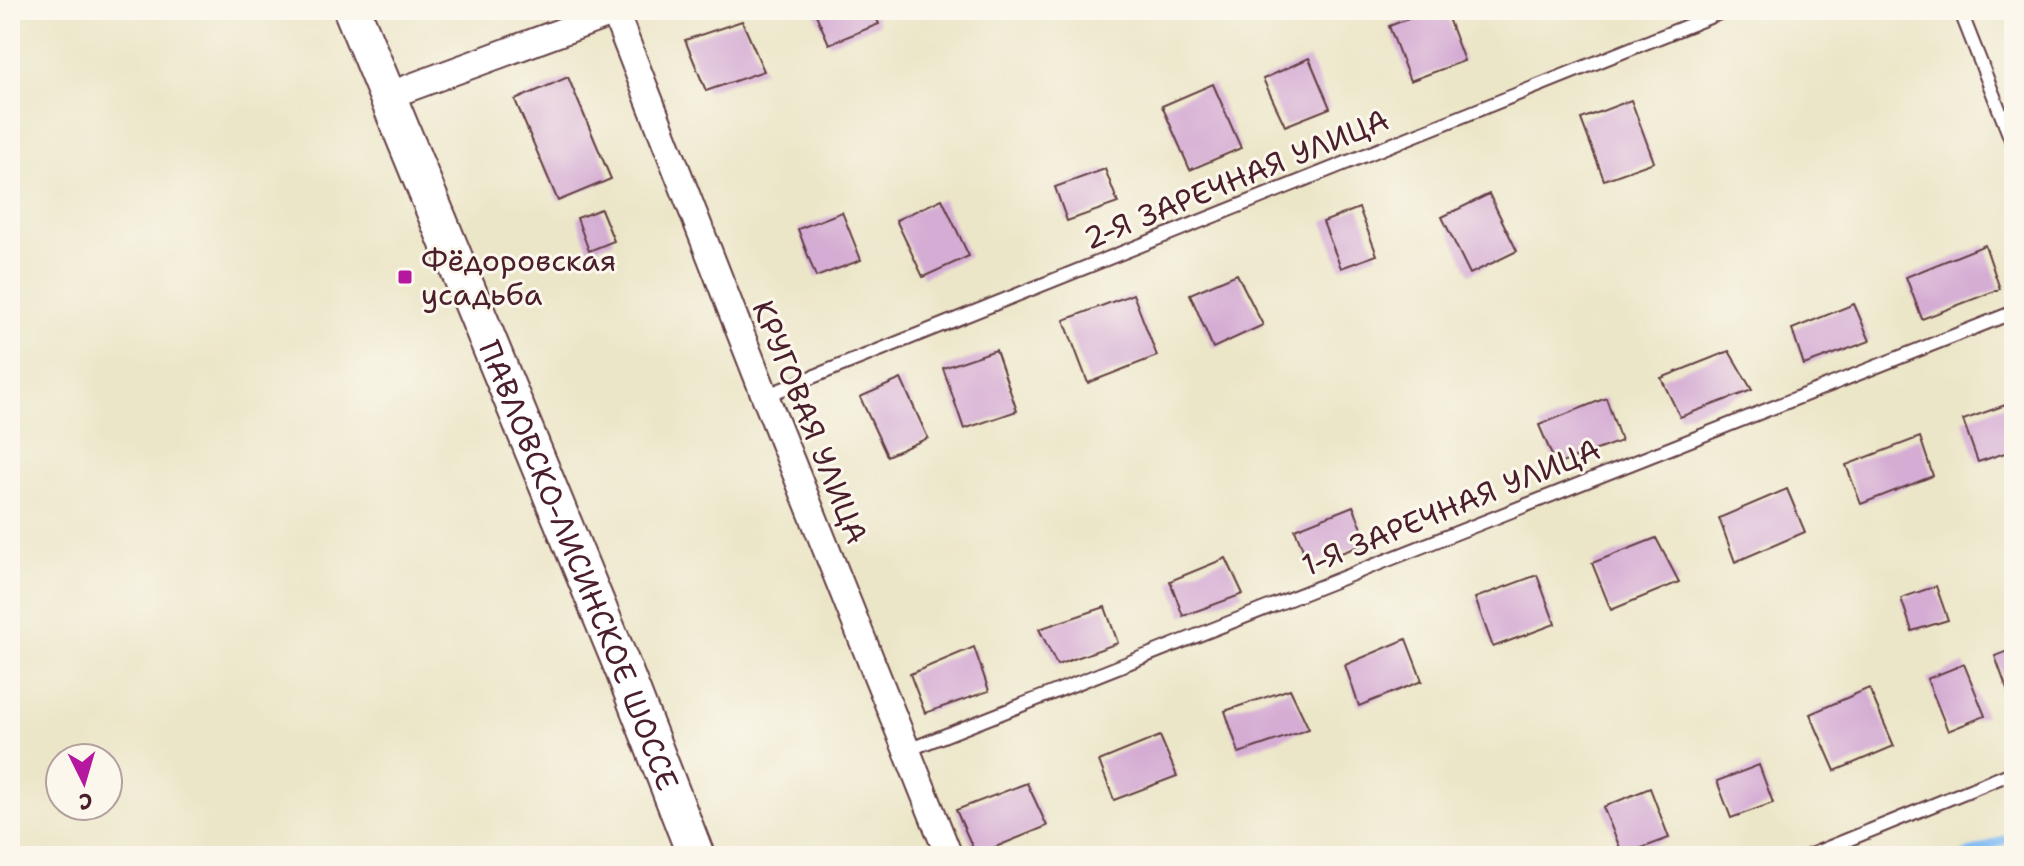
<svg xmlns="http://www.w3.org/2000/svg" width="2024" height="866" font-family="'Shantell Sans',sans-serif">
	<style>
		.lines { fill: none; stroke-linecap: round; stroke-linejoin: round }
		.stream { stroke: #81bcf3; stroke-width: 9 }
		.building { fill: #d5add4 }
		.lane-casing { stroke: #623d43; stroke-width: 16 }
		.street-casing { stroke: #623d43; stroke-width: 30 }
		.secondary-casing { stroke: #623d43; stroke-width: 40 }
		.lane { stroke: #fff; stroke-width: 12 }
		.street { stroke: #fff; stroke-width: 26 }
		.secondary { stroke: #fff; stroke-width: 36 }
		.poi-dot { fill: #b5179e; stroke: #fbf7ec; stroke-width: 3 }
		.labels { text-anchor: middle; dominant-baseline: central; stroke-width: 6; stroke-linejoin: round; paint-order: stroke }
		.street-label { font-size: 30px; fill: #4a1f2b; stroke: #fbf7ec }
		.poi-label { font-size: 30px; fill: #4a1f2b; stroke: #fbf7ec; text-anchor: start }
	</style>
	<rect width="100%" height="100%" fill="#fbf7ec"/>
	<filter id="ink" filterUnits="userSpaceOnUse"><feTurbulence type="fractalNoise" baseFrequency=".0125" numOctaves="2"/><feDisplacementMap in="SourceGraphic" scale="16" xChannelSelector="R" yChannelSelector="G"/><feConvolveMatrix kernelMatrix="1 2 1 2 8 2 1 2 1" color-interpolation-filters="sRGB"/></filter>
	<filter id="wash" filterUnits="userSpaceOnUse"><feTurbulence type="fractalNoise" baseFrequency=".006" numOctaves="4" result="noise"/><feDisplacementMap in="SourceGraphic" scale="32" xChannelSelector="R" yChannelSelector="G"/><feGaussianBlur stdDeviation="1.8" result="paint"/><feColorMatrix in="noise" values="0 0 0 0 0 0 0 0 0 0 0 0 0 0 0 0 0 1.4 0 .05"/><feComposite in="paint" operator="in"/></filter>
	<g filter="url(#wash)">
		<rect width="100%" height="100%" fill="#ece6c9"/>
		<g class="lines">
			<polyline class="stream" points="1964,856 2014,836"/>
		</g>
		<g id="blocks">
			<g class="building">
				<polygon points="814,10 873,10 879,24 829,44"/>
				<polygon points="1431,10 1445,10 1464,61 1410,81 1389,26"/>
				<polygon points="742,21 764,71 706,91 685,40"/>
				<polygon points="1309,58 1330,108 1285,126 1263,79"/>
				<polygon points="568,77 611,179 558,201 515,100"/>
				<polygon points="1213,84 1241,148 1190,170 1162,106"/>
				<polygon points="1631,100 1654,162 1604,180 1581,119"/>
				<polygon points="1105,169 1118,203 1067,221 1055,187"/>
				<polygon points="1489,194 1517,251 1470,274 1442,217"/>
				<polygon points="942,199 969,256 923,277 896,220"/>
				<polygon points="1359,208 1377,255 1341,268 1323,222"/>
				<polygon points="601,209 614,241 589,251 577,218"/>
				<polygon points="842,212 861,260 816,277 798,229"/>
				<polygon points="1985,245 2000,289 1922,319 1906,277"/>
				<polygon points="1237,274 1263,325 1213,348 1190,294"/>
				<polygon points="1133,294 1157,356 1088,383 1064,320"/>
				<polygon points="1854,304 1870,341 1804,365 1792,329"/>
				<polygon points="996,350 1017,411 964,429 943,368"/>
				<polygon points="1729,351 1752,390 1680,417 1661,378"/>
				<polygon points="901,379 928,438 887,456 860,397"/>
				<polygon points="1606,398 1621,441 1556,465 1539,425"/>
				<polygon points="2014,402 2014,450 1978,462 1963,420"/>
				<polygon points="1920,437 1933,476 1861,504 1846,465"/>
				<polygon points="1787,489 1805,532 1735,562 1719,518"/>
				<polygon points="1353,506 1368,543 1309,565 1295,529"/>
				<polygon points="1656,538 1679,582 1611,610 1592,563"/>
				<polygon points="1226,558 1243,594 1183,616 1170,581"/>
				<polygon points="1537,575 1555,624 1493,647 1475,598"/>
				<polygon points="1936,586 1948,620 1912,631 1901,598"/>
				<polygon points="1105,607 1118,643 1057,665 1039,629"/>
				<polygon points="1406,639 1422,681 1359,706 1345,665"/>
				<polygon points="974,647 989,691 925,713 910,674"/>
				<polygon points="2014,649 2014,709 1995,656"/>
				<polygon points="1964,664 1985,716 1948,731 1927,679"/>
				<polygon points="1869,688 1894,746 1835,771 1810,714"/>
				<polygon points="1290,689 1309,729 1239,753 1225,711"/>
				<polygon points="1160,736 1177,776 1114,800 1099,761"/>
				<polygon points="1759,765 1773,803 1731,818 1717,781"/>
				<polygon points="1027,783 1047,826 976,855 956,810"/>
				<polygon points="1650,788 1669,838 1623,855 1603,807"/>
			</g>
		</g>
	</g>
	<g filter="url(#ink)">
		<use href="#blocks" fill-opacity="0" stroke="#623d43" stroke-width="2"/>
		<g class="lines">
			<g class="lane-casing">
				<g id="lane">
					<polyline points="1960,10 2014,147"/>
					<polyline points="765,396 1727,10"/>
					<polyline points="908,750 2014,312"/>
					<polyline points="1808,856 2014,772"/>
				</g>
			</g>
			<g class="street-casing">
				<g id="street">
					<polyline points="614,10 765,396 949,856"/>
					<polyline points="387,96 615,12"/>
				</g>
			</g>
			<g class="secondary-casing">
				<g id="secondary">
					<path id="s1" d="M 352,10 L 624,671 L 696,856"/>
				</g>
			</g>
			<use href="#lane" class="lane"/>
			<use href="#street" class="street"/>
			<use href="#secondary" class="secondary"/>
		</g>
	</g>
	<rect class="poi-dot" x="397" y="269" width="16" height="16" rx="4"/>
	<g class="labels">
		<g class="street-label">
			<text transform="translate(1236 179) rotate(-22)">2-Я ЗАРЕЧНАЯ УЛИЦА</text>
			<text transform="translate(810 422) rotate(68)">КРУГОВАЯ УЛИЦА</text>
			<text transform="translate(1451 507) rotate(-22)">1-Я ЗАРЕЧНАЯ УЛИЦА</text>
			<text stroke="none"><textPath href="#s1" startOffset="600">ПАВЛОВСКО-ЛИСИНСКОЕ ШОССЕ</textPath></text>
		</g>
		<g class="poi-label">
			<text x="421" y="260">Фёдоровская<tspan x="421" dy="34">усадьба</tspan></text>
		</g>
	</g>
	<rect width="2024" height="866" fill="none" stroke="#fbf7ec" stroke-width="40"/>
	<g transform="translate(84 782) rotate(175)"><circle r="38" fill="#fbf7ec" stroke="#b4a19f" stroke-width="2"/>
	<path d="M0-6L14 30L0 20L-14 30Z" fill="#b5179e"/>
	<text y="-12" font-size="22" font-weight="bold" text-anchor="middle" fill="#4a1f2b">С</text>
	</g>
</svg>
